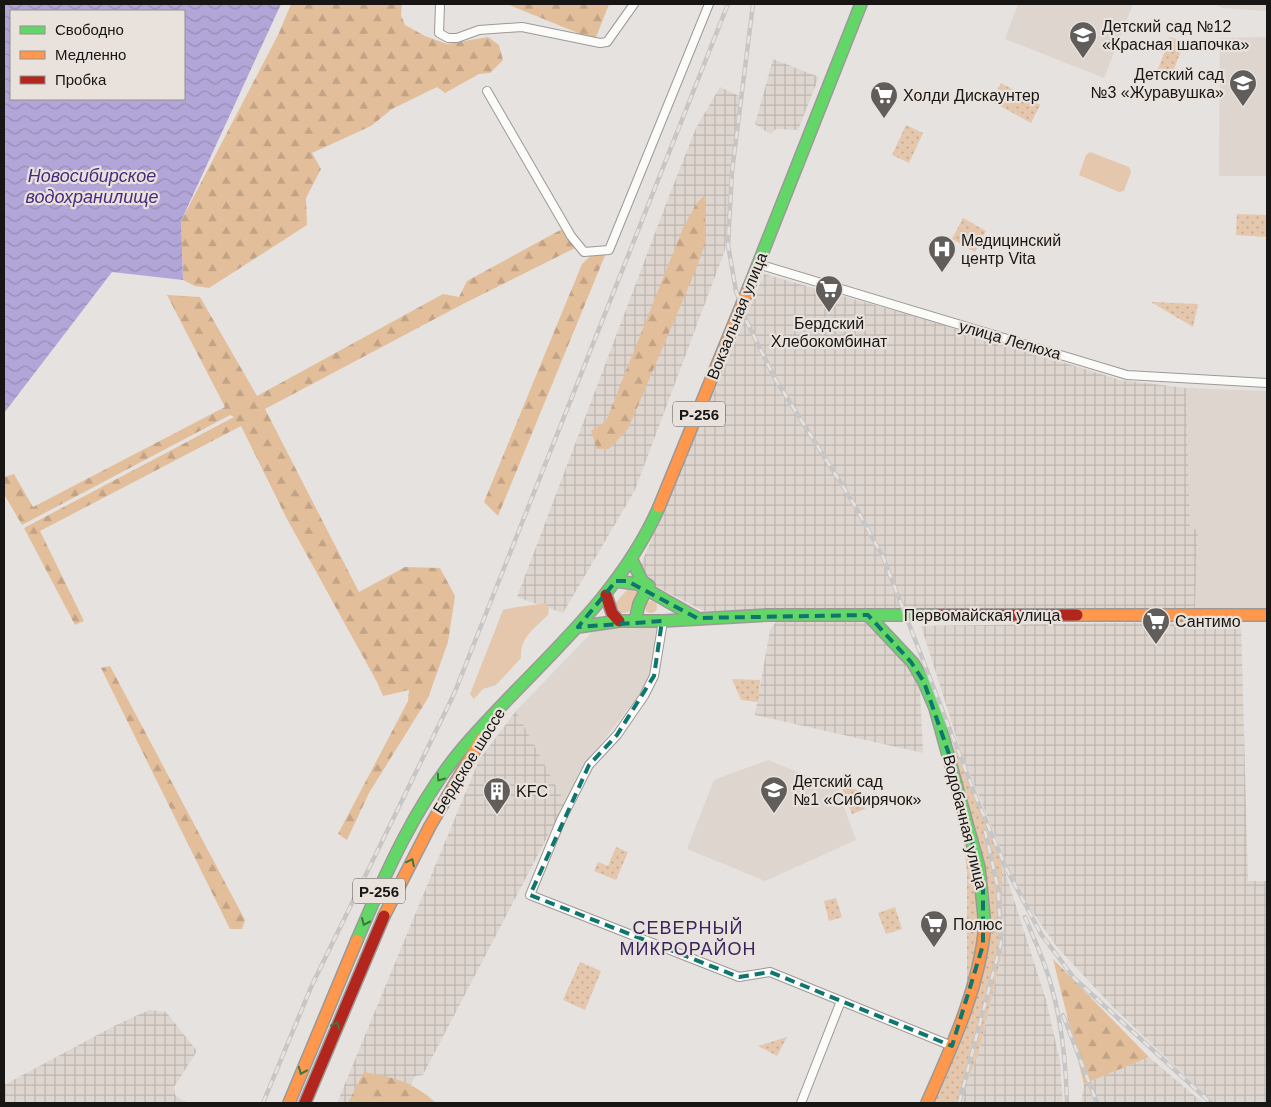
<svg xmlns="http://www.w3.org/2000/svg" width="1271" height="1107" font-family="Arial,sans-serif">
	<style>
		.built { fill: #ddd5ce }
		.industrial { fill: url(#industrial-grid) }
		.grass { fill: #e4c7ac }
		.forest { fill: url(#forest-firs) }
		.park { fill: url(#park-dots) }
		.water { fill: url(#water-waves); fill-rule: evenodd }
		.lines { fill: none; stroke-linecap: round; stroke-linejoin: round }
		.street-casing { stroke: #9c9997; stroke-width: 10 }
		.fast-casing { stroke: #9c9997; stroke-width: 14 }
		.slow-casing { stroke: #9c9997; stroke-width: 14 }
		.jam-casing { stroke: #9c9997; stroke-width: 14 }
		.street { stroke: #fbfbfa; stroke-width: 8 }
		.fast { stroke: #63d668; stroke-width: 11 }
		.slow { stroke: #ff974d; stroke-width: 11 }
		.jam { stroke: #b3261e; stroke-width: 11 }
		.rail-casing { stroke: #c7c6c6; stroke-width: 4.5 }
		.rail { stroke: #e9e2dc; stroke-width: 2.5; stroke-dasharray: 8; stroke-linecap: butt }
		.oneway { stroke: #3e763e }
		.marked { fill: none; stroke: #0f766e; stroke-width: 4; stroke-dasharray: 10 6; stroke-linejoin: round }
		.labels { text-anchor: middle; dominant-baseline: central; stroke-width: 4.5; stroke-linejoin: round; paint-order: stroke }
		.shield { fill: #e9e2dc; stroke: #575350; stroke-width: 1 }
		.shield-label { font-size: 15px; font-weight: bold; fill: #181614 }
		.poi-label { font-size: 16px; fill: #181614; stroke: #e9e2dc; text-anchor: start }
		.street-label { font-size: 16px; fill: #181614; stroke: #e9e2dc }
		.water-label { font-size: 18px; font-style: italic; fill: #482b81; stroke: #e9e2dc }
		.neighbourhood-label { font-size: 18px; letter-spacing: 1px; fill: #372560; stroke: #e9e2dc }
	</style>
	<defs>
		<pattern id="industrial-grid" width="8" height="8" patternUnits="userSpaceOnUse" patternTransform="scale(1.25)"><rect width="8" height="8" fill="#ddd5ce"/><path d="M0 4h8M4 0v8" fill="none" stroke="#bdb6b0"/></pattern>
		<pattern id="forest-firs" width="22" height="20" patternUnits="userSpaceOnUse" patternTransform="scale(1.25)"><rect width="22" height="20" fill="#e3be9b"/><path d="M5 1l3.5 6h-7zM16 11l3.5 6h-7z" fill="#c2a385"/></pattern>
		<pattern id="park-dots" width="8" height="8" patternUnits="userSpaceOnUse" patternTransform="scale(1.25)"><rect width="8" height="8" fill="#e4c7ac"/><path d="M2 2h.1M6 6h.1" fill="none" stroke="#c3aa93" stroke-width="1.8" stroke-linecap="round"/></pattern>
		<pattern id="water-waves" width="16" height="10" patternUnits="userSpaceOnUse" patternTransform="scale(1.25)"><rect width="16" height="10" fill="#b2a5d7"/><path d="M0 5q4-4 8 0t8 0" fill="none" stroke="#988db8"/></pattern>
	</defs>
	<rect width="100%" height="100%" fill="#e6e2df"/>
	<g class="built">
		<polygon points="1018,4 1133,4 1104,78 1005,39"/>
		<polygon points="1214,4 1267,4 1267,11 1223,8"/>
		<polygon points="1267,37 1267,176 1219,176 1220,38"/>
		<polygon points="1186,388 1267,391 1267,609 1195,609 1198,533 1190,528"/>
		<polygon points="659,624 649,676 639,695 580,770 565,803 516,711 599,625"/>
		<polygon points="768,760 837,788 856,840 765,881 687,849 714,780"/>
	</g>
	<g class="industrial">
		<polygon points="773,59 819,77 798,130 776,129 770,134 755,124"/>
		<polygon points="720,87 739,96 725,250 635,490 563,613 517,597 669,196 696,128"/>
		<polygon points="764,274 924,319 1120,380 1186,388 1190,528 1198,530 1195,609 704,611 636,576"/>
		<polygon points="779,618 867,621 919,669 923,753 755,715 770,630"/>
		<polygon points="1241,621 1248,881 1267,881 1267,1103 1214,1103 1113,1007 1057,947 1019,893 962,755 921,626"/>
		<polygon points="516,711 565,803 423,1075 415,1076 403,1103 337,1103 479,760"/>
		<polygon points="1002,862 1046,1000 1060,1061 1063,1103 960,1103 964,1088 979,1052 1002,952"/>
		<polygon points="149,1010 166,1012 197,1051 174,1087 175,1095 187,1103 4,1103 4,1085 116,1025"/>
		<polygon points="1149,1057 1203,1103 1081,1103 1084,1084"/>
	</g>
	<g class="grass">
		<polygon points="1090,152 1129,167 1131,172 1124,191 1119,192 1079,175 1086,155"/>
		<path d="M 628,589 L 639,593 C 635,604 634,613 622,613 L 616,606 L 616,602 Z"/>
		<circle cx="651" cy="607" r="6"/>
		<path d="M 546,603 L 549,610 L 548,615 C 534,629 520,637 521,658 L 496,685 L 483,689 L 474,699 L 470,694 L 503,610 C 516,606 532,606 546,603 Z"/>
	</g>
	<g class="forest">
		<polygon points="291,4 402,4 401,15 405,25 425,36 447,44 488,37 499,45 503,60 490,73 479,74 445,93 437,87 392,109 371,126 312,153 321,169 306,198 307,225 209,288 195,286 183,280 181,221 279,33"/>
		<polygon points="507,4 609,4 595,40"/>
		<polygon points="705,195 705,244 697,267 628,429 609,449 597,449 591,431 606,421 683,228 696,204"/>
		<polygon points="564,228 575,248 463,304 265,409 359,592 405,567 440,568 455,596 448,642 428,698 369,793 347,840 338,834 408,701 409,690 383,696 377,682 287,519 241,426 40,531 84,621 75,625 24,528 234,417 230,415 22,525 4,494 4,477 14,474 33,507 225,407 167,295 200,297 257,396 443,294 459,297 467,281"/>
		<polygon points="597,250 606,253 498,516 484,502 582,264"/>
		<polygon points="110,666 245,920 242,929 230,929 101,668"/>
		<polygon points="1053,959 1149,1057 1084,1084"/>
		<path d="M 364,1072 C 394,1077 413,1082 436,1103 L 348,1103 Z"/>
	</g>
	<g class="park">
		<polygon points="1170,37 1184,43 1171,77 1157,72"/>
		<polygon points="1001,83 1040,105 1031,123 991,101"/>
		<polygon points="906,125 923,133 909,163 892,155"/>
		<polygon points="1237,214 1267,215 1267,237 1236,235"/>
		<polygon points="963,218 986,231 975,252 952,239"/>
		<polygon points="1151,302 1198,304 1193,327"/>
		<polygon points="732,679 760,680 758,702 741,700"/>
		<polygon points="953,745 1002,862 1002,952 979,1052 964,1088 960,1103 933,1103 949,1067 967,990 967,872"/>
		<polygon points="841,786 858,790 865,809 852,814"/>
		<polygon points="616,847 628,852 616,880 594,871 598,862 608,866"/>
		<polygon points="836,898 842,917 829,921 824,901"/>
		<polygon points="895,907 902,929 886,934 878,913"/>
		<polygon points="580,962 601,971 585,1010 563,1000"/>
		<polygon points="787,1037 777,1056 758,1046"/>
	</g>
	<path class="water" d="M 4,4 L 281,4 L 181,221 L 183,280 L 112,272 L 4,413 ZM 11,11 L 184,11 L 184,99 L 11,99 Z"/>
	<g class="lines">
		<g class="street-casing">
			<g id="street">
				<polyline points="440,5 439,33 448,38 457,38 479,30 522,27 600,43 607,42 634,4"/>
				<polyline points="487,91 571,236 584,252 609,250 709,4"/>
				<polyline points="758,264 1127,375 1267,383"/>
				<polyline points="663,621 654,676 644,696 617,735 589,765 561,820 530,895 739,977 770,972 952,1046"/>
				<polyline points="801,1103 841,1001"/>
			</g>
		</g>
		<g class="fast-casing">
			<g id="fast">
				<polyline points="749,287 861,4"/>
				<polyline points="632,560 642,581 649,586"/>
				<polyline points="616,581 637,584 697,618"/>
				<polyline points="868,615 913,663 924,682 935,708 979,867 985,926"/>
				<polyline points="635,621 639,604 647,588"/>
				<polyline points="578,627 619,621 663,621 768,615 939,615"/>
				<path d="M 357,940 C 385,874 416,804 462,749 C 530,669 616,605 659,507"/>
			</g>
		</g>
		<g class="slow-casing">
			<g id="slow">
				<polyline points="659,507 749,287"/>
				<polyline points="1077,615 1267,615"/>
				<polyline points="384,916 430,826 482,738"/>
				<polyline points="289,1103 357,940"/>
				<path d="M 927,1103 C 952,1046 979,989 985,926"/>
			</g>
		</g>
		<g class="jam-casing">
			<g id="jam">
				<polyline points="606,595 612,613 619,621"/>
				<polyline points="939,615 1077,615"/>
				<polyline points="305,1103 384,916"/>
			</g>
		</g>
		<use href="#street" class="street"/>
		<use href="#fast" class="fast"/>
		<use href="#slow" class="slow"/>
		<use href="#jam" class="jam"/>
		<g class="rail-casing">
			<g id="rail">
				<polyline points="753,4 732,172 728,245 736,291 747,322 774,377 854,504 883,557 978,802 1007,870 1041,934 1074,978 1211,1103"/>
				<path d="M 1025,917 C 1034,939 1045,962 1051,985 C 1062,1023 1066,1064 1067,1103"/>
				<polyline points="1063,1015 1097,1103"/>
				<polyline points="263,1103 312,985 454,694 728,4"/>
				<polyline points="959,1103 1001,943 998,888 985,831"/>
			</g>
		</g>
		<use href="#rail" class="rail"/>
	</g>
	<defs><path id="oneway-chevron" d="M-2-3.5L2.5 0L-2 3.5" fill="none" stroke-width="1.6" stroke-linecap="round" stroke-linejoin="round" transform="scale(1.25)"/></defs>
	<g class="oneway">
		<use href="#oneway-chevron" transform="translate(440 778) rotate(125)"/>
		<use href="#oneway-chevron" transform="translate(411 862) rotate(-64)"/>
		<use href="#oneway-chevron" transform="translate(365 922) rotate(114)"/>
		<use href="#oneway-chevron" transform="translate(336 1025) rotate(-68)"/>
		<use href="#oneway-chevron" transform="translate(302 1071) rotate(112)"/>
	</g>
	<path class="marked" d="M 616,581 L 627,581 L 697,618 L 868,615 L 911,662 L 924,682 L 950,757 L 983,883 L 983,945 L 952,1046 L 770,972 L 739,977 L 530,895 L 589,765 L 617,735 L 654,676 L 662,621 L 578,627 Z"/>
	<defs>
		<g id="school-pin" transform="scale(1.4375)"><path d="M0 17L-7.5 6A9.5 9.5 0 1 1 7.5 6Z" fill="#605d5b" stroke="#e9e2dc"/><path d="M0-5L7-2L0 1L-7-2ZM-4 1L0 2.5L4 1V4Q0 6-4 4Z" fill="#fff"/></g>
		<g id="supermarket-pin" transform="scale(1.4375)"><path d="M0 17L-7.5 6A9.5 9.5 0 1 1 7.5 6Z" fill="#605d5b" stroke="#e9e2dc"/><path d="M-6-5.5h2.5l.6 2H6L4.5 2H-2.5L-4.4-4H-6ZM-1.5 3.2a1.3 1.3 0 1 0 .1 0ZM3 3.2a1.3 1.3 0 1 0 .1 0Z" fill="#fff"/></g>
		<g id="hospital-pin" transform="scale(1.4375)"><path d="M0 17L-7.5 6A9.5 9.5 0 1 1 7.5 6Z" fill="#605d5b" stroke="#e9e2dc"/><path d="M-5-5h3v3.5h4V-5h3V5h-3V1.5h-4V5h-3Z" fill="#fff"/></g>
		<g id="building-pin" transform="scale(1.4375)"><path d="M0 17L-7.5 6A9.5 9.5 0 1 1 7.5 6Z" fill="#605d5b" stroke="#e9e2dc"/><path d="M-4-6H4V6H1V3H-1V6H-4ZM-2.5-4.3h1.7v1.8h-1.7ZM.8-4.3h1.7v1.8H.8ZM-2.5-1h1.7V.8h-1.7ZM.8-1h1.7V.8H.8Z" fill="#fff"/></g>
	</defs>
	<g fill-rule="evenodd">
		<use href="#school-pin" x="1083" y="35"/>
		<use href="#school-pin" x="1243" y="83"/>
		<use href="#supermarket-pin" x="884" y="95"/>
		<use href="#hospital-pin" x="942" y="249"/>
		<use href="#supermarket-pin" x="829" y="289"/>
		<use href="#supermarket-pin" x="1156" y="621"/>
		<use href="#school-pin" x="774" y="790"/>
		<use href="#building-pin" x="497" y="791"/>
		<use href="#supermarket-pin" x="934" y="924"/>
	</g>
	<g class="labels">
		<g class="shield">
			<rect x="673" y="401.5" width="52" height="25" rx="4"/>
			<rect x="353" y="878.5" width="52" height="25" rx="4"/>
		</g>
		<g class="shield-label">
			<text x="699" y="414">Р-256</text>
			<text x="379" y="891">Р-256</text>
		</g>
		<g class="poi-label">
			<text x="1102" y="26">Детский сад №12<tspan x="1102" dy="18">«Красная шапочка»</tspan></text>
			<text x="1224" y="74" text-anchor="end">Детский сад<tspan x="1224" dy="18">№3 «Журавушка»</tspan></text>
			<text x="903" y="95">Холди Дискаунтер</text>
			<text x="961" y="240">Медицинский<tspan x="961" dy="18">центр Vita</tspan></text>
			<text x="829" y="323" text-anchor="middle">Бердский<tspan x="829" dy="18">Хлебокомбинат</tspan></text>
			<text x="1175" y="621">Сантимо</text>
			<text x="793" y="781">Детский сад<tspan x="793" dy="18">№1 «Сибирячок»</tspan></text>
			<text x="516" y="791">KFC</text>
			<text x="953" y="924">Полюс</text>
		</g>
		<g class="street-label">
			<text transform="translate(737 316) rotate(-68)">Вокзальная улица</text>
			<text transform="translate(1010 340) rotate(16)">улица Лелюха</text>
			<text x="982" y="615">Первомайская улица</text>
			<text transform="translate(469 761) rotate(-58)">Бердское шоссе</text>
			<text transform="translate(965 822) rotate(76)">Водобачная улица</text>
		</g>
		<g class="water-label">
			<text x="92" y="176">Новосибирское<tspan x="92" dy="21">водохранилище</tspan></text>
		</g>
		<g class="neighbourhood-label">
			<text x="688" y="928">СЕВЕРНЫЙ<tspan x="688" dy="21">МИКРОРАЙОН</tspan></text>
		</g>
	</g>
	<rect width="1271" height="1107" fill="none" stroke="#181614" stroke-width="10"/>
	<rect x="10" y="10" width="175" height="90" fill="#e9e2dc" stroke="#95908c"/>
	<rect x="20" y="26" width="25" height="8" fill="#63d668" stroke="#95908c"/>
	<text x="55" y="35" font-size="15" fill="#181614">Свободно</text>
	<rect x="20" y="51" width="25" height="8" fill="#ff974d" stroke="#95908c"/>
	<text x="55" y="60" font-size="15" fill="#181614">Медленно</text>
	<rect x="20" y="76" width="25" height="8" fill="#b3261e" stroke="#95908c"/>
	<text x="55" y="85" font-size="15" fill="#181614">Пробка</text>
</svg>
